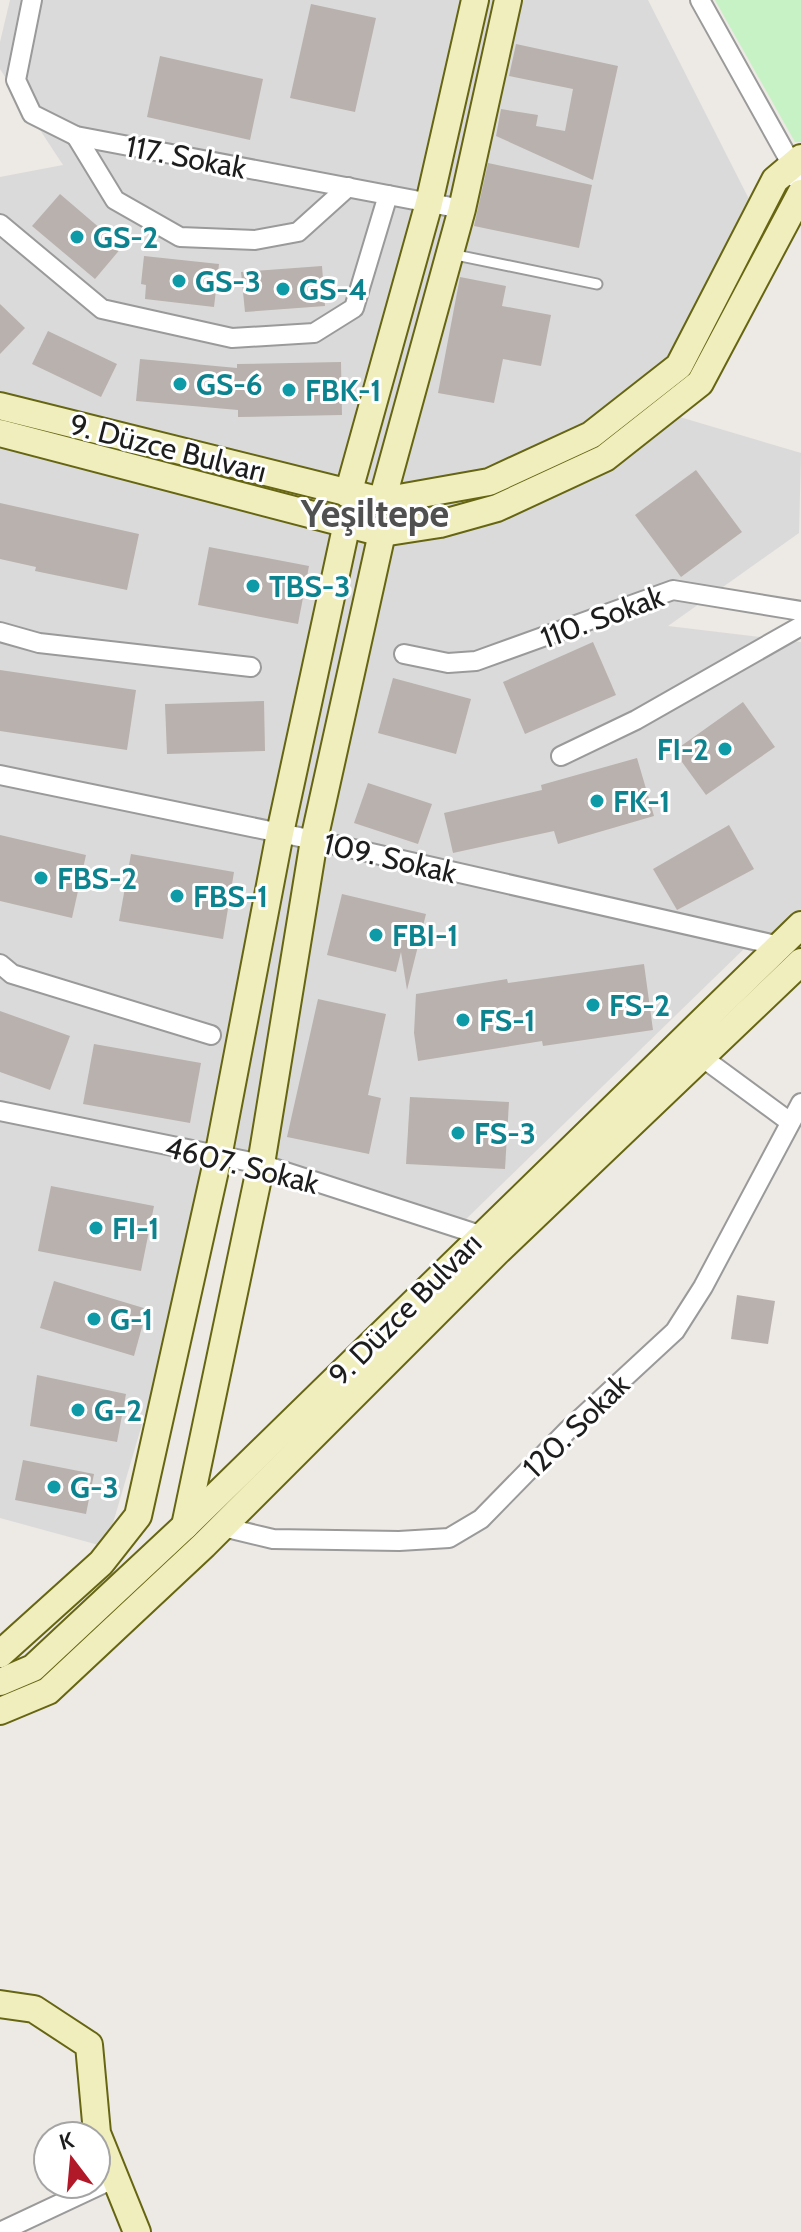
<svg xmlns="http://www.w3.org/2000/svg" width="801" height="2232" font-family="Cabin,sans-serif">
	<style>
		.residential { fill: #dbdada }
		.park { fill: #c6f2c5 }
		.building { fill: #b9b1ad }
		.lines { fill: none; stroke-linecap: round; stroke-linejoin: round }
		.lane-casing { stroke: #9a9a9a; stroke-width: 13 }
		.street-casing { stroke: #9a9a9a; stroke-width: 22 }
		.secondary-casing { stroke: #656512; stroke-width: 30 }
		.lane { stroke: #fff; stroke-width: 9 }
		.street { stroke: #fff; stroke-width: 18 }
		.secondary { stroke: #f1eebd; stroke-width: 26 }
		.culture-dot { fill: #0f9aa8; stroke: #fff; stroke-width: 3 }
		.labels { text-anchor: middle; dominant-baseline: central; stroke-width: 6; stroke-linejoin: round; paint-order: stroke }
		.street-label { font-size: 30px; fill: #1d1d1d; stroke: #fff }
		.culture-label { font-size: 30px; font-weight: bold; fill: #0d838f; stroke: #fff; text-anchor: start }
		.district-label { font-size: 38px; font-weight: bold; fill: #505050; stroke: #fff }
	</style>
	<rect width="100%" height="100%" fill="#ede9e4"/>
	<polygon class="residential" points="10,0 648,0 753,207 646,407 801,453 799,533 668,626 801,642 801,926 747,946 461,1224 218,1165 106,1547 0,1518 0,177 63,165 0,69 0,42"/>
	<polygon class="park" points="715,0 801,0 801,142 795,142"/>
	<g class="building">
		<polygon points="311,4 376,18 355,112 290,98"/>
		<polygon points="516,44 618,66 593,180 496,136 501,109 538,115 536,126 565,131 573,89 509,76"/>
		<polygon points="160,56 263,79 250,140 147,117"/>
		<polygon points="488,163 592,185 579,248 474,226"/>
		<polygon points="60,194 122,247 95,279 32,226"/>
		<polygon points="144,256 219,264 214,307 145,299 146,285 141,284"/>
		<polygon points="322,266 325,306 245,312 241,272"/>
		<polygon points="460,277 506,286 502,306 551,315 541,366 503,359 494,403 438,393"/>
		<polygon points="0,304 25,328 0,354"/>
		<polygon points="48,331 117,364 101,397 32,364"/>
		<polygon points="140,359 237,368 237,364 341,362 342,415 238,417 238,410 136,401"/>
		<polygon points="696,470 742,532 681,577 635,515"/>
		<polygon points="0,503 139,534 127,590 35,571 36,567 0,559"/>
		<polygon points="209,547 309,566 298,624 198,605"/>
		<polygon points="593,642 616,695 525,734 503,682"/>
		<polygon points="0,670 136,690 127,750 0,731"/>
		<polygon points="393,678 471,699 456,754 378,733"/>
		<polygon points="264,701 265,751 167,754 165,704"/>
		<polygon points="743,702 775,747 706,795 674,751"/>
		<polygon points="637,758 654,816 558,844 554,831 453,853 444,813 542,790 541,785"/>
		<polygon points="368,783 432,804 418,844 354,823"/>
		<polygon points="729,825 754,869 677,910 653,869"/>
		<polygon points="0,835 86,855 72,918 0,901"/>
		<polygon points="131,854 234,872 223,939 119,921"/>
		<polygon points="342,894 426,914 407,990 401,952 396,972 327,955"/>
		<polygon points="644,964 653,1030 543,1046 542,1041 418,1061 414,1033 416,994 507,979 508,983"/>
		<polygon points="318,999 386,1014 368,1095 381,1098 369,1154 287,1137"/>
		<polygon points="0,1011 70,1036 50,1090 0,1072"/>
		<polygon points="94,1044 201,1063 190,1123 83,1104"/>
		<polygon points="410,1097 509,1102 505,1169 406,1164"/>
		<polygon points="51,1186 154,1206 141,1271 38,1251"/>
		<polygon points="54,1281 147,1309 134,1356 40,1328"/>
		<polygon points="737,1295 775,1301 768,1344 731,1339"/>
		<polygon points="37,1375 126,1394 117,1442 30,1426"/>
		<polygon points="23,1460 94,1474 86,1514 15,1500"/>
	</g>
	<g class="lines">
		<g class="lane-casing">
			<polyline id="lane" points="451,254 597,284"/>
		</g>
		<g class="street-casing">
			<g id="street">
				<polyline points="32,0 16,80 32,114 76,136 462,209"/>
				<polyline points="700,0 792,165 794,177"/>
				<polyline points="76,136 115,200 180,237 255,240 298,232 348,187"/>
				<polyline points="0,224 102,309 232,338 314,333 354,308 388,195"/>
				<polyline points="0,632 39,643 251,667"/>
				<polyline points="404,654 448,663 476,661 673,590 801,611"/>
				<polyline points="561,756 636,720 801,626"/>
				<polyline points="0,775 314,840 780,946"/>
				<polyline points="0,964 12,974 211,1035"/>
				<polyline points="703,1058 790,1122"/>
				<polyline points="0,1111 261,1164 480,1235"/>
				<polyline points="223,1527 273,1539 399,1541 449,1538 481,1519 569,1429 675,1331 703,1287 801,1103"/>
				<polyline points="0,2232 115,2178"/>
			</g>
		</g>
		<g class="secondary-casing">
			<g id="secondary">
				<polyline points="0,406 382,501 489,482 591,435 679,366 775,180 801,158"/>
				<polyline points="0,433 382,533 440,524 497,508 605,458 700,383 801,193"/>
				<polyline points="348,494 429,203 475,0"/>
				<polyline points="382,501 462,209 508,0"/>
				<polyline points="185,1526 261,1164 314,840 382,533"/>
				<polyline points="0,1654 101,1563 138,1516 218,1157 280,833 347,523"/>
				<polyline points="0,1682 33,1668 185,1526 801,925"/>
				<polyline points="0,1711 48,1691 204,1545 497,1252 801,962"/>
				<polyline points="0,2004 34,2009 89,2045 97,2133 137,2232"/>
			</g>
		</g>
		<use href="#lane" class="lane"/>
		<use href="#street" class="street"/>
		<use href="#secondary" class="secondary"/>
	</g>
	<g class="culture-dot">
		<circle cx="77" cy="237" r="8"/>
		<circle cx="179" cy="281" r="8"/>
		<circle cx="283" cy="289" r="8"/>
		<circle cx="180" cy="384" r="8"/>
		<circle cx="289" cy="390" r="8"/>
		<circle cx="253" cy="586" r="8"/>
		<circle cx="725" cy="749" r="8"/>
		<circle cx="597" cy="801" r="8"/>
		<circle cx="41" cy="878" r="8"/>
		<circle cx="177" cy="896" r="8"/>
		<circle cx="376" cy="935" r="8"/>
		<circle cx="593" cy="1005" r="8"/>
		<circle cx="463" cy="1020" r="8"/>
		<circle cx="458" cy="1133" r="8"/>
		<circle cx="96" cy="1228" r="8"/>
		<circle cx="94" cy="1319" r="8"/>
		<circle cx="78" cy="1410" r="8"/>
		<circle cx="54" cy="1487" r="8"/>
	</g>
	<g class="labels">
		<g class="street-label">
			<text transform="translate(186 157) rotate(11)">117. Sokak</text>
			<text transform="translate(168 448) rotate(14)">9. Düzce Bulvarı</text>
			<text transform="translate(602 617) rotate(-20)">110. Sokak</text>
			<text transform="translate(390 858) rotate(13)">109. Sokak</text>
			<text transform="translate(242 1165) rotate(14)">4607. Sokak</text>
			<text transform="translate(405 1309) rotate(-45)">9. Düzce Bulvarı</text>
			<text transform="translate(576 1426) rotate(-44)">120. Sokak</text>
		</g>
		<g class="culture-label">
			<text x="93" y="237">GS-2</text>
			<text x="195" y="281">GS-3</text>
			<text x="299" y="289">GS-4</text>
			<text x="196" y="384">GS-6</text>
			<text x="305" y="390">FBK-1</text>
			<text x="269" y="586">TBS-3</text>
			<text x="709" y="749" text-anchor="end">FI-2</text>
			<text x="613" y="801">FK-1</text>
			<text x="57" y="878">FBS-2</text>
			<text x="193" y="896">FBS-1</text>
			<text x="392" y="935">FBI-1</text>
			<text x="609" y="1005">FS-2</text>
			<text x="479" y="1020">FS-1</text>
			<text x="474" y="1133">FS-3</text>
			<text x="112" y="1228">FI-1</text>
			<text x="110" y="1319">G-1</text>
			<text x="94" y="1410">G-2</text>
			<text x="70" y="1487">G-3</text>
		</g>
		<g class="district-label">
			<text x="375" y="513">Yeşiltepe</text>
		</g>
	</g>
	<g transform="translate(72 2160) rotate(344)"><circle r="38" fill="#ffffff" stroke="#a5a5a5" stroke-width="2"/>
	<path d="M0-6L14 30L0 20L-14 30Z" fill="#b11828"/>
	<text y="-12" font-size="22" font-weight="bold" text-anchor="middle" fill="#1d1d1d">K</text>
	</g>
</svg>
